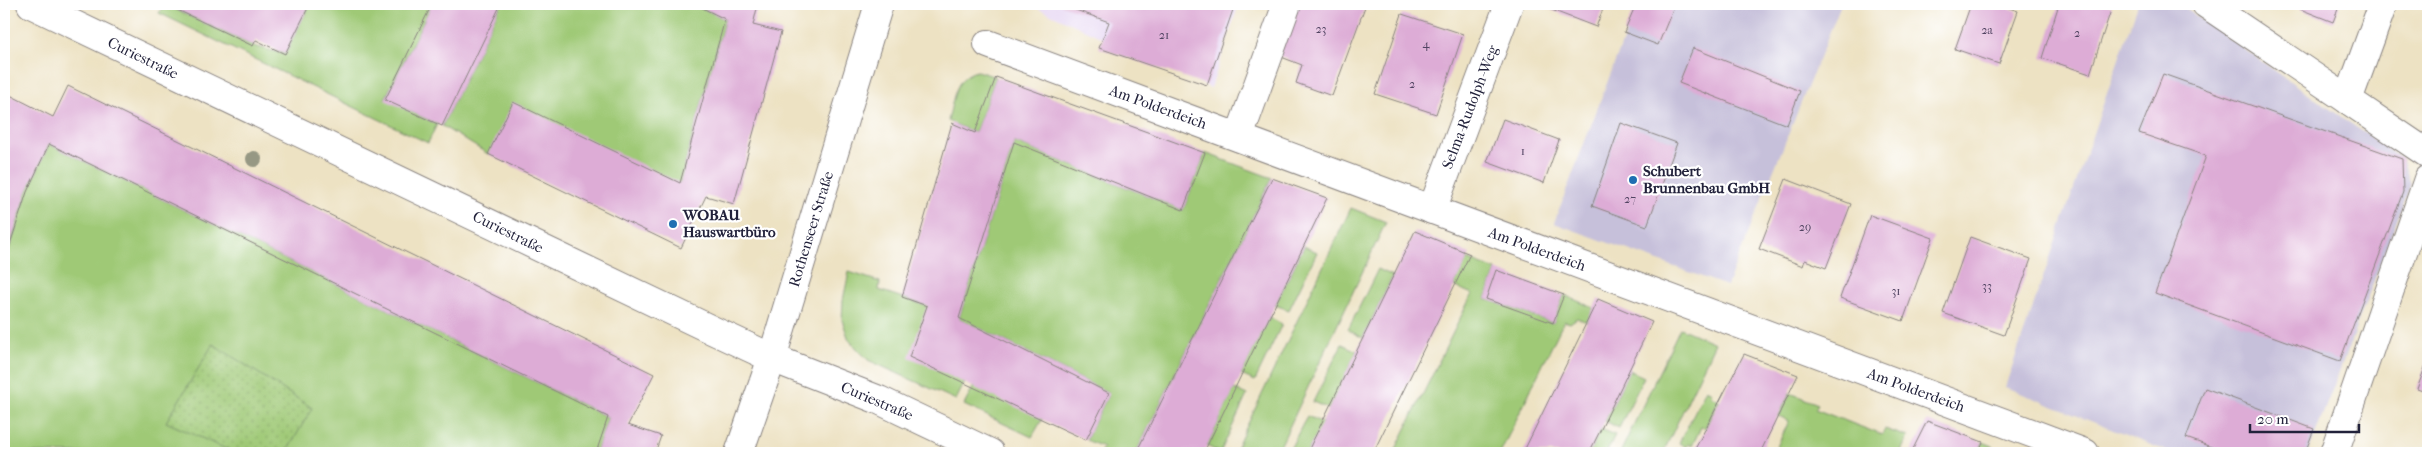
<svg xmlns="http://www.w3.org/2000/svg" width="2432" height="457" font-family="'IM FELL French Canon',serif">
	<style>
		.built { fill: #e4d3f2 }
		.industrial { fill: #c6c0da }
		.grass { fill: #9fc976; stroke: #607658 }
		.park { fill: url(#park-dots); stroke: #607658 }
		.building { fill: #ddacd6 }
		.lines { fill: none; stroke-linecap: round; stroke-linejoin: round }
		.minor-casing { stroke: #88827f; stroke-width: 30 }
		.minor { stroke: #fff; stroke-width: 28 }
		.tree { fill: #969884 }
		.poi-dot { fill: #1f6fb2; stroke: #fff; stroke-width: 2 }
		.labels { text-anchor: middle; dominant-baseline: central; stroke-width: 4.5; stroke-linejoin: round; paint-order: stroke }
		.number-label { font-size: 12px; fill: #514462 }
		.street-label { font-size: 15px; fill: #22223b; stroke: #fff }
		.poi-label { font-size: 15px; font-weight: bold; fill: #22223b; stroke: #fff; text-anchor: start }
	</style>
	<defs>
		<pattern id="park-dots" width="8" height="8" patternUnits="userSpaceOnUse" patternTransform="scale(1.25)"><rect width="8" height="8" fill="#9fc976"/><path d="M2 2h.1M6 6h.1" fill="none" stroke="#89ac67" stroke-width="1.8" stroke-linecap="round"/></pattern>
	</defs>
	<rect width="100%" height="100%" fill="#fff"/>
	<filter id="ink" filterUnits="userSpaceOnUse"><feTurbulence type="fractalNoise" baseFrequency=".02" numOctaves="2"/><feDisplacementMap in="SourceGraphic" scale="10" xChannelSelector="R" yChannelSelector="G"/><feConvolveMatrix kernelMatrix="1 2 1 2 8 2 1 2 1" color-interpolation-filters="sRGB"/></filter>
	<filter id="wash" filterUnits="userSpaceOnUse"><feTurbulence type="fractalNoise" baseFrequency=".0096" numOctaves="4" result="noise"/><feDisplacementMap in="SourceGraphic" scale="20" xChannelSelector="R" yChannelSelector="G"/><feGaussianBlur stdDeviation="1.12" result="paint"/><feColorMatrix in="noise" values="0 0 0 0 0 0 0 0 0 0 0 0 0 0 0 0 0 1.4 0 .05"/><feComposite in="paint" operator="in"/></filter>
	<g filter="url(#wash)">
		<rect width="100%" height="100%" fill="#ede2c3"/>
		<polygon class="built" points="1029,4 1239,4 1211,88"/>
		<g class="industrial">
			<polygon points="1637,4 1841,4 1727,286 1554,223"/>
			<polygon points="2138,4 2179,4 2402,159 2411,184 2308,453 2171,453 2005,387"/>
		</g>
		<g class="grass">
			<polygon points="164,4 253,46 285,54 310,4 432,4 385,99 437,124 428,143 159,13"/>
			<polygon points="501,4 694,4 725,19 680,183 488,154 442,126"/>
			<path d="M 977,71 L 996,77 L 975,133 L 948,121 C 953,102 954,76 977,71 Z"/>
			<polygon points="1014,142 1183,210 1205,153 1272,178 1136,453 1100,453 1103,447 1086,440 1109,393 959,318"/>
			<polygon points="49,144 608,417 596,453 4,453 4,265 27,192"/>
			<polygon points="1351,208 1386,222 1277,453 1234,453"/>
			<polygon points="1304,246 1317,252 1289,310 1275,305"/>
			<polygon points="1467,259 1496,270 1486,299 1553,323 1564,295 1594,308 1587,322 1577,318 1570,323 1564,321 1500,453 1394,453 1472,294 1454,286"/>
			<polygon points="1378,269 1393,276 1363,338 1348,330"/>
			<polygon points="849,272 880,282 879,290 927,306 965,382 956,400 868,360 849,340 842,320 843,300"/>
			<polygon points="1269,317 1282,324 1255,381 1241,375"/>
			<polygon points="1680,328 1715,343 1663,453 1620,453"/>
			<polygon points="1342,344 1357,351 1329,409 1313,402"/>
			<polygon points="1629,370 1644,377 1619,428 1605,421"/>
			<polygon points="974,386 1043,418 1032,437 964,405"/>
			<polygon points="1234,389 1247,395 1220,453 1207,446"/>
			<polygon points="1706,389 1712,392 1711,396 1719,400 1705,428 1701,427 1692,446 1688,444 1686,447 1679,443"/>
			<polygon points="1790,393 1818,404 1815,409 1882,435 1885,429 1908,437 1900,453 1774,453 1789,421 1779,416"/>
			<polygon points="1307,416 1323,423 1307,453 1288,453"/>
			<polygon points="1601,429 1615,435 1606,453 1589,453"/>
			<polygon points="1983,442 1993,446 1997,453 1978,453"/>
		</g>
		<polygon class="park" points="213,344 312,408 286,453 235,453 166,422"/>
		<g id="blocks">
			<g class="building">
				<polygon points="165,4 310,4 285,54 256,40 253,46"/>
				<polygon points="432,4 501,4 442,126 385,100"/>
				<polygon points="694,4 758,4 753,25 781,32 734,204 706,196 681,248 488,154 513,102 680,183 725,19"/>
				<polygon points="1059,4 1235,4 1207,85 1099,48 1109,22"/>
				<polygon points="1294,4 1366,4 1332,96 1296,83 1302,65 1276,55"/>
				<polygon points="1550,4 1605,4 1596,27 1549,9"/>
				<polygon points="1636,4 1675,4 1658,45 1624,32"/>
				<polygon points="1879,4 1892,4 1890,8"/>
				<polygon points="1971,4 1990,6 1990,4 1998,4 2018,11 1999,64 1955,49"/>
				<polygon points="2059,4 2101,4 2112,7 2090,74 2042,58"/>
				<polygon points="2302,4 2340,4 2333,22 2300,9"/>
				<polygon points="1402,14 1463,34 1436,114 1375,94"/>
				<polygon points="1693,48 1800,91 1787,125 1679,83"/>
				<polygon points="2163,74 2402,159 2403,192 2340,361 2155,293 2206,156 2139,133"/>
				<polygon points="996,77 1205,153 1183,210 1014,142 959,318 1109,393 1086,440 909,357 927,306 902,297 952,123 975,133"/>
				<polygon points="68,86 654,374 628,425 661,436 655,453 596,453 608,417 49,144 27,192 4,263 4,104 8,94 53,117"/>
				<polygon points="1503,119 1559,140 1544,183 1487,162"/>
				<polygon points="1621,123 1677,143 1647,226 1592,206"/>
				<polygon points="1272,178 1327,198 1207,446 1203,453 1136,453"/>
				<polygon points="1786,179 1851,204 1826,268 1805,260 1803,266 1759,249"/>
				<polygon points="1870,215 1933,238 1903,321 1840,298"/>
				<polygon points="1415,231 1470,254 1373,453 1307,453"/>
				<polygon points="1970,237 2031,259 2004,335 1943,313"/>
				<polygon points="1496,270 1564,295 1553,323 1486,299"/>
				<polygon points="1598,299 1652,322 1601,429 1589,453 1523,453"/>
				<polygon points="1744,354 1798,375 1760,453 1693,453"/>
				<polygon points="2428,359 2428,393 2417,389"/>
				<polygon points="2205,388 2314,429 2305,453 2228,453 2186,438"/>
				<polygon points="1927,421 1983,442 1978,453 1911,453"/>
			</g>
		</g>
	</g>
	<g filter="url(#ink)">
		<use href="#blocks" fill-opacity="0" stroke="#88827f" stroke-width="1"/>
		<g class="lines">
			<g class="minor-casing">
				<g id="minor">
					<polyline points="31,4 712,330 772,358 879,400 990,453"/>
					<polyline points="2206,4 2428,154"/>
					<polyline points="988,44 2085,453"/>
					<polyline points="2348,100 2383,4"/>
					<polyline points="1239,137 1287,4"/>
					<polyline points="1432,210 1509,4"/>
					<polyline points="739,453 772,358 879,4"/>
					<polyline points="2334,453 2428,179"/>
				</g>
			</g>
			<use href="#minor" class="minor"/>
		</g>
		<circle class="tree" cx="254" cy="159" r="8"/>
	</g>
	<g class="poi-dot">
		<circle cx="1633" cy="180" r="5"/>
		<circle cx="673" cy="224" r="5"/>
	</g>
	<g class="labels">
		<g class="number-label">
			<text x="1321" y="29">23</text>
			<text x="1987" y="30">2a</text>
			<text x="2077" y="33">2</text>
			<text x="1164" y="35">21</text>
			<text x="1426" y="44">4</text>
			<text x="1412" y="84">2</text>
			<text x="1523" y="151">1</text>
			<text x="1630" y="199">27</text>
			<text x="1805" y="227">29</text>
			<text x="1987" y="286">33</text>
			<text x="1896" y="291">31</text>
		</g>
		<g class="street-label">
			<text transform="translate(143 58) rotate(26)">Curiestraße</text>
			<text transform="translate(1158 107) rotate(20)">Am Polderdeich</text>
			<text transform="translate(1470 107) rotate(-69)">Selma-Rudolph-Weg</text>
			<text transform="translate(811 229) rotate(-73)">Rothenseer Straße</text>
			<text transform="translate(508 232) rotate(26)">Curiestraße</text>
			<text transform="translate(1537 249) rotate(20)">Am Polderdeich</text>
			<text transform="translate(1916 390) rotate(20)">Am Polderdeich</text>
			<text transform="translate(877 401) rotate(23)">Curiestraße</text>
		</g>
		<g class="poi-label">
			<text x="1643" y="171">Schubert<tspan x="1643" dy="17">Brunnenbau GmbH</tspan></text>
			<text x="683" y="215">WOBAU<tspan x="683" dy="17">Hauswartbüro</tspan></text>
		</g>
	</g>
	<rect width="2432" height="457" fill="none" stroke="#fff" stroke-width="20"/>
	<path d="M2250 424v8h109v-8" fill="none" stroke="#22223b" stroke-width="2.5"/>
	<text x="2257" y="424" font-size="15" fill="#22223b" stroke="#ffffff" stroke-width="4" paint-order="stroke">20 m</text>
</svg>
